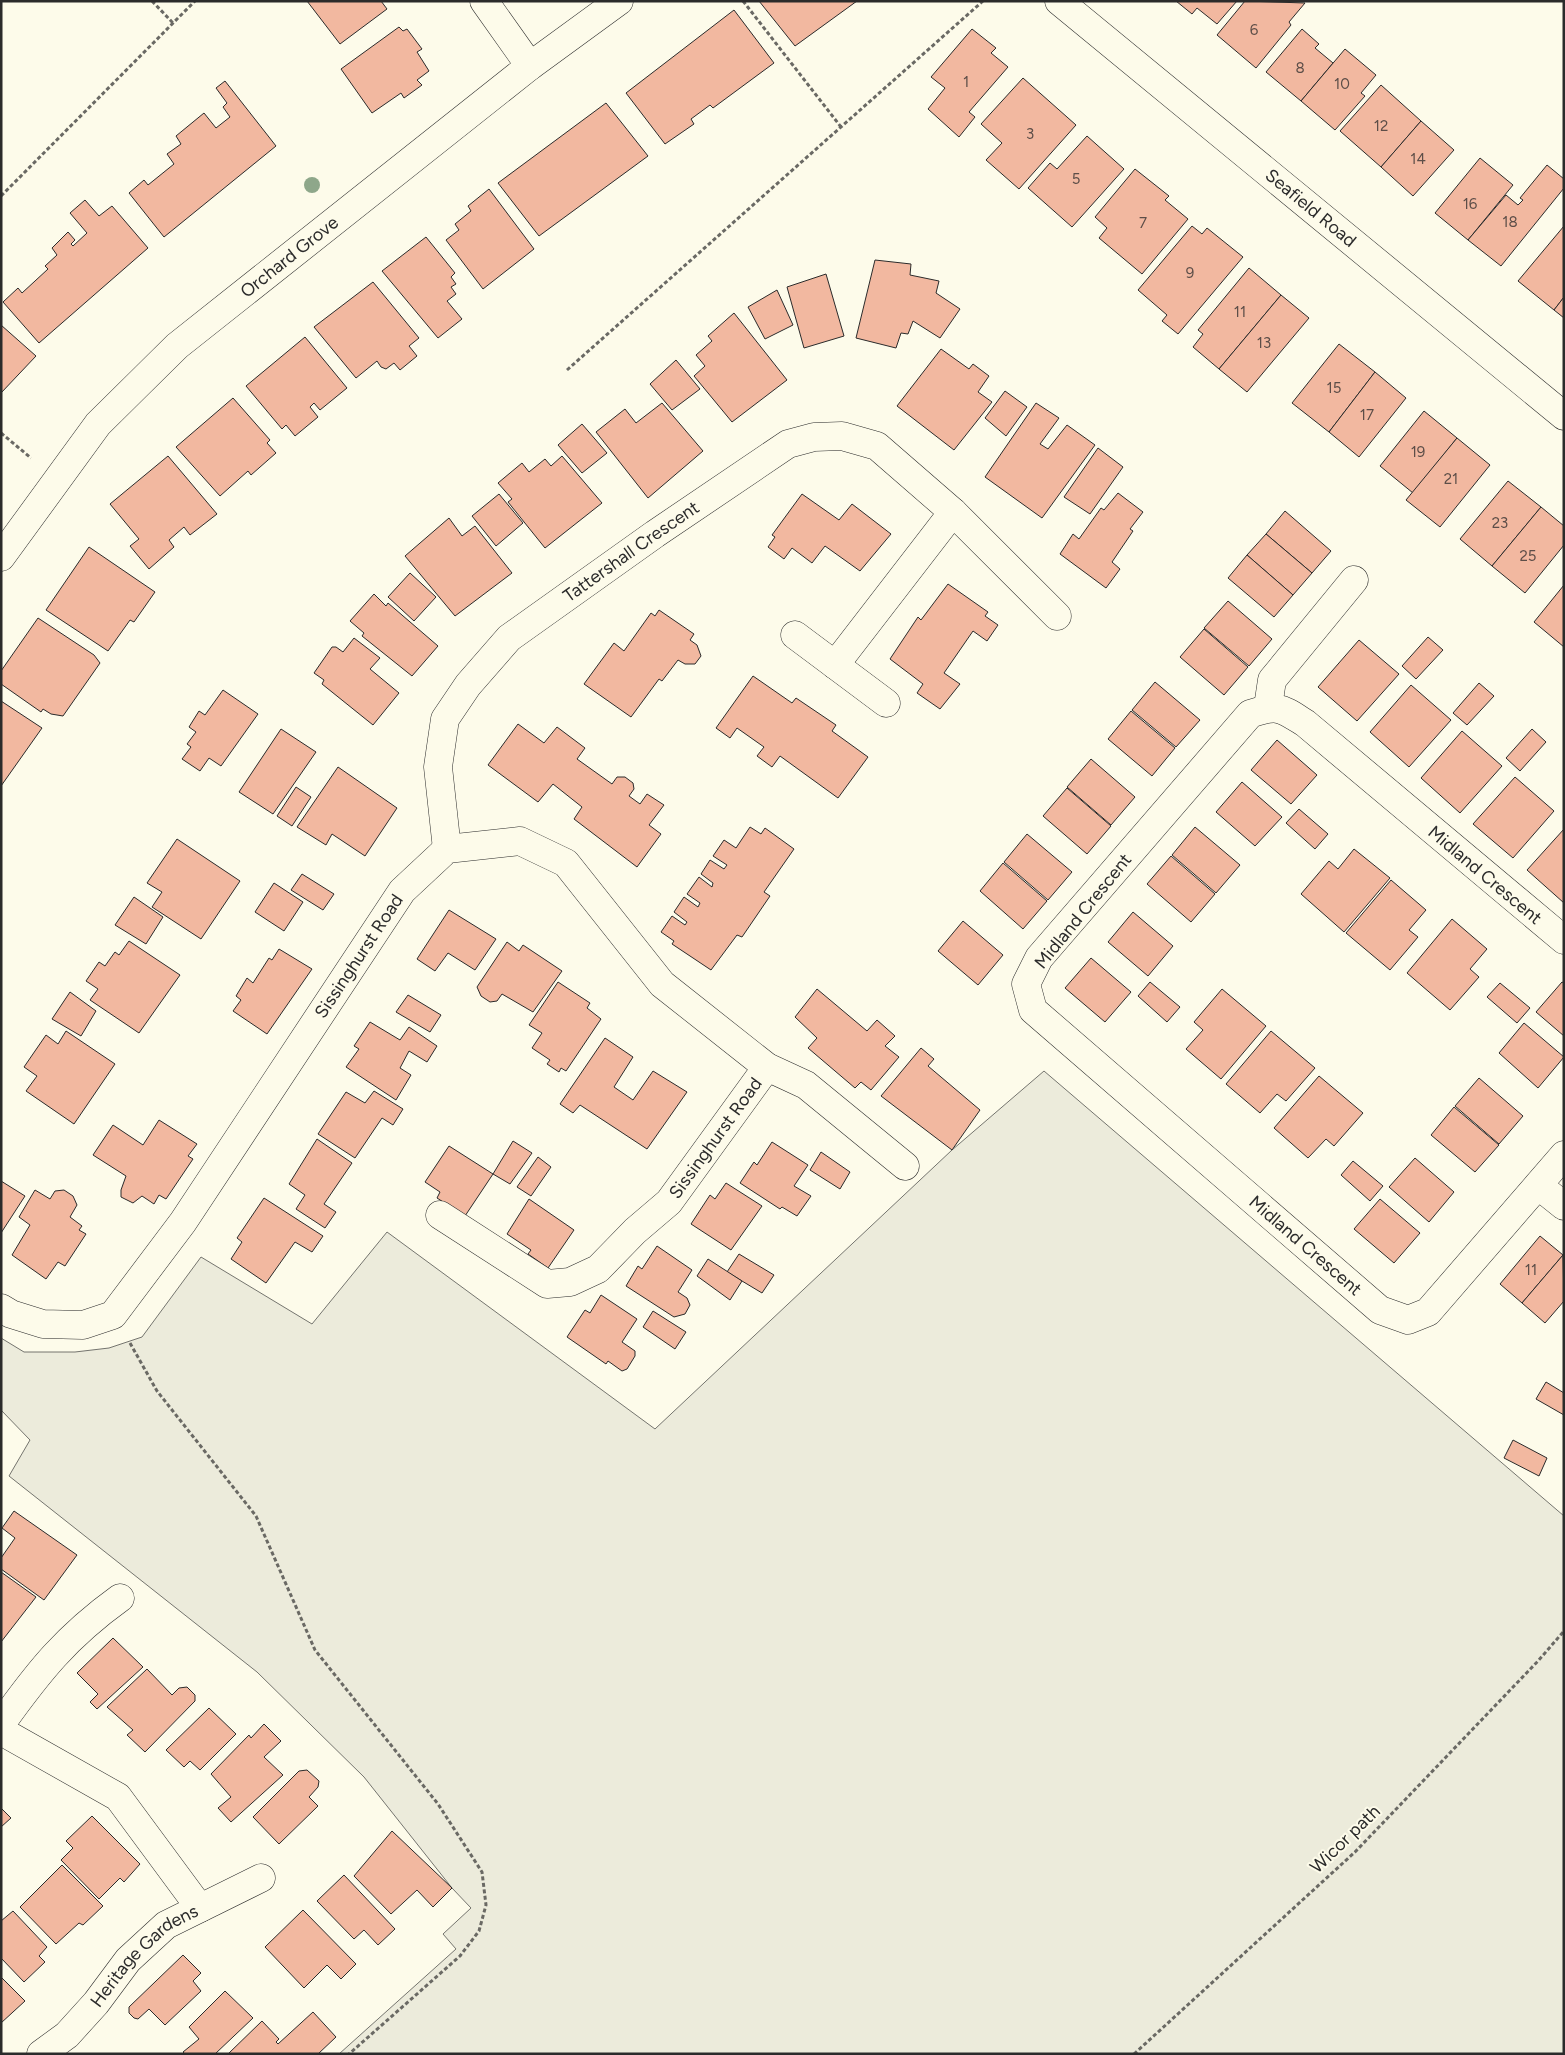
<svg xmlns="http://www.w3.org/2000/svg" width="1565" height="2055" font-family="Figtree,sans-serif">
	<style>
		.green { fill: #ecebdb; stroke: #74746e }
		.building { fill: #f2b8a0; stroke: #2b2b2b }
		.lines { fill: none; stroke-linecap: round; stroke-linejoin: round }
		.minor-casing { stroke: #2b2b2b; stroke-width: 29 }
		.path { stroke: #6a6964; stroke-width: 3; stroke-dasharray: 4 2.5; stroke-linecap: butt }
		.minor { stroke: #fdfbea; stroke-width: 28 }
		.tree { fill: #8ea78a }
		.labels { text-anchor: middle; dominant-baseline: central; stroke-width: 4; stroke-linejoin: round; paint-order: stroke }
		.number-label { font-size: 15px; fill: #5d4e48 }
		.street-label { font-size: 18px; fill: #2b2b2b; stroke: #fdfbea }
	</style>
	<rect width="100%" height="100%" fill="#fdfbea"/>
	<polygon class="green" points="1044,1071 1564,1516 1564,2054 339,2054 456,1949 443,1934 471,1908 452,1888 364,1777 257,1672 9,1476 30,1440 1,1410 1,1338 24,1352 75,1352 109,1348 142,1337 201,1257 312,1324 387,1232 655,1429 952,1150"/>
	<g class="building">
		<polygon points="307,1 381,1 387,9 340,44"/>
		<polygon points="759,1 857,1 795,46"/>
		<polygon points="1176,1 1237,1 1217,24 1197,8 1192,14"/>
		<polygon points="1245,1 1305,3 1289,22 1291,25 1256,68 1217,35"/>
		<polygon points="734,10 774,63 713,108 710,105 691,119 694,124 665,144 626,93"/>
		<polygon points="399,27 403,31 407,29 422,49 417,52 429,71 417,80 422,85 404,98 401,93 372,113 341,69"/>
		<polygon points="972,29 996,48 991,53 1008,67 969,112 975,117 959,137 928,109 945,88 931,77"/>
		<polygon points="1302,29 1319,44 1315,48 1333,63 1301,101 1266,72"/>
		<polygon points="1345,49 1376,75 1361,93 1365,96 1335,130 1301,101"/>
		<polygon points="1023,78 1076,125 1019,189 986,160 1002,143 981,124"/>
		<polygon points="225,81 276,146 164,237 129,193 144,180 148,185 174,164 167,154 181,144 176,136 204,113 216,128 230,117 223,107 227,103 216,88"/>
		<polygon points="1381,85 1421,121 1381,167 1340,131"/>
		<polygon points="606,103 648,156 539,236 498,183"/>
		<polygon points="1421,121 1454,150 1413,196 1381,167"/>
		<polygon points="1087,136 1124,169 1072,227 1028,188 1050,163 1057,169"/>
		<polygon points="1480,158 1513,185 1468,240 1435,213"/>
		<polygon points="1547,165 1564,179 1564,188 1501,266 1468,240 1506,195 1518,205 1523,200 1520,198"/>
		<polygon points="1135,169 1169,196 1165,200 1188,219 1142,274 1099,238 1107,228 1095,217"/>
		<polygon points="489,189 534,249 483,289 446,240 459,230 455,224 471,211 468,206"/>
		<polygon points="85,200 99,216 112,206 148,248 39,343 3,302 18,288 22,293 48,269 45,266 57,255 52,248 68,232 75,240 71,244 73,246 87,233 70,213"/>
		<polygon points="1192,226 1202,234 1207,228 1243,257 1178,334 1162,321 1167,315 1138,290"/>
		<polygon points="1564,226 1564,297 1554,310 1518,281"/>
		<polygon points="426,237 455,273 451,277 456,284 451,287 456,294 447,301 462,319 438,338 382,271"/>
		<polygon points="875,260 911,264 910,275 939,281 936,293 960,309 940,338 913,321 908,334 901,333 896,348 856,338"/>
		<polygon points="1249,268 1281,295 1219,369 1193,347 1203,334 1198,330"/>
		<polygon points="826,274 844,336 804,348 787,287"/>
		<polygon points="373,282 419,338 409,346 417,356 400,370 394,363 386,369 381,367 377,361 356,378 314,327"/>
		<polygon points="777,290 793,325 765,339 748,307"/>
		<polygon points="1281,295 1309,318 1247,392 1219,369"/>
		<polygon points="1564,297 1564,318 1554,310"/>
		<polygon points="734,313 787,380 732,422 694,376 705,366 696,355 712,341 708,336"/>
		<polygon points="1,325 36,356 1,393"/>
		<polygon points="305,337 347,388 320,410 314,403 310,407 318,417 295,436 286,425 282,429 246,386"/>
		<polygon points="1339,344 1375,372 1329,432 1292,403"/>
		<polygon points="941,349 969,369 973,364 989,376 978,392 992,402 954,450 897,406"/>
		<polygon points="676,360 700,389 672,410 650,384"/>
		<polygon points="1375,372 1406,398 1359,457 1329,432"/>
		<polygon points="1005,391 1027,407 1006,436 985,418"/>
		<polygon points="233,398 270,440 267,443 276,453 251,475 248,471 220,496 176,447"/>
		<polygon points="662,403 703,451 648,498 596,432 625,409 636,423"/>
		<polygon points="1036,403 1059,418 1040,444 1048,449 1067,425 1095,445 1042,518 985,477"/>
		<polygon points="1424,411 1457,438 1413,493 1380,466"/>
		<polygon points="582,424 607,453 582,473 558,445"/>
		<polygon points="1457,438 1490,465 1440,527 1406,500"/>
		<polygon points="1098,448 1123,467 1090,514 1064,497"/>
		<polygon points="168,456 217,514 190,535 184,527 169,540 174,547 149,569 130,546 139,539 110,504"/>
		<polygon points="562,456 602,503 545,548 508,502 512,499 498,483 522,463 529,472 545,459 551,466"/>
		<polygon points="1508,481 1541,507 1492,566 1460,539"/>
		<polygon points="1118,493 1143,512 1130,529 1133,531 1112,562 1120,569 1106,588 1060,554 1073,534 1079,539 1101,508 1104,510"/>
		<polygon points="499,494 523,523 496,546 472,516"/>
		<polygon points="802,494 839,520 852,504 891,534 860,571 825,546 812,563 792,548 784,559 768,547 775,537 772,535"/>
		<polygon points="1541,507 1564,526 1564,545 1525,593 1492,566"/>
		<polygon points="1285,511 1331,551 1312,573 1266,534"/>
		<polygon points="449,518 462,536 475,526 512,573 455,616 405,556"/>
		<polygon points="1266,534 1312,573 1293,595 1247,555"/>
		<polygon points="89,547 155,592 134,622 130,620 108,651 46,610"/>
		<polygon points="1247,555 1293,595 1274,617 1228,578"/>
		<polygon points="410,573 436,597 414,621 388,597"/>
		<polygon points="948,584 988,612 985,616 998,625 987,641 973,631 944,673 960,684 940,709 917,693 923,684 890,659 918,617 921,620"/>
		<polygon points="1564,585 1564,647 1534,622"/>
		<polygon points="374,594 386,606 388,603 438,646 412,676 362,636 364,633 350,621"/>
		<polygon points="1228,601 1272,639 1249,666 1204,628"/>
		<polygon points="659,610 694,634 690,640 697,645 701,656 695,664 685,664 678,660 662,681 659,679 631,717 584,684 614,643 624,651 651,613 655,616"/>
		<polygon points="38,618 94,655 100,663 63,716 51,714 43,709 41,712 1,684 1,671"/>
		<polygon points="1204,629 1248,667 1224,695 1180,657"/>
		<polygon points="1428,637 1443,650 1416,679 1402,666"/>
		<polygon points="354,638 380,658 370,669 399,693 373,725 322,684 324,680 314,673 332,647 336,647 343,652"/>
		<polygon points="1359,640 1399,674 1357,721 1318,687"/>
		<polygon points="753,676 792,703 796,698 836,725 832,731 868,757 838,798 780,756 772,767 757,756 764,747 737,728 730,738 716,728"/>
		<polygon points="1155,682 1200,720 1176,747 1132,710"/>
		<polygon points="1479,683 1494,696 1467,725 1453,713"/>
		<polygon points="1411,685 1451,720 1409,767 1370,732"/>
		<polygon points="223,690 258,714 221,766 209,758 200,771 182,759 191,747 187,744 196,732 189,727 199,711 205,715"/>
		<polygon points="1,701 42,728 1,786"/>
		<polygon points="1131,711 1175,748 1152,776 1108,739"/>
		<polygon points="518,724 544,743 557,727 585,748 577,759 612,784 617,777 625,777 633,783 634,789 629,796 640,804 647,794 664,805 649,825 661,834 637,867 574,819 582,807 553,784 538,802 488,765"/>
		<polygon points="281,729 316,752 273,814 239,792"/>
		<polygon points="1532,729 1546,742 1520,771 1506,758"/>
		<polygon points="1462,731 1502,766 1460,813 1421,778"/>
		<polygon points="1277,740 1317,775 1291,804 1251,770"/>
		<polygon points="1091,759 1135,797 1111,825 1067,787"/>
		<polygon points="338,767 397,808 365,856 332,834 326,845 297,827"/>
		<polygon points="1515,777 1554,811 1513,858 1473,824"/>
		<polygon points="1242,782 1282,817 1255,846 1216,812"/>
		<polygon points="296,787 311,797 292,826 277,816"/>
		<polygon points="1067,788 1111,826 1087,854 1043,816"/>
		<polygon points="1299,809 1328,834 1315,849 1286,823"/>
		<polygon points="750,827 761,834 765,828 794,849 764,892 770,896 742,937 737,935 711,970 672,944 674,941 661,932 672,916 685,925 687,922 674,912 684,897 698,907 700,903 687,894 699,877 712,887 713,883 701,874 710,860 724,869 727,865 713,856 724,840 736,848"/>
		<polygon points="1195,827 1240,865 1216,893 1172,855"/>
		<polygon points="1564,829 1564,903 1527,870"/>
		<polygon points="1027,834 1072,872 1048,900 1004,862"/>
		<polygon points="177,839 240,881 201,939 152,907 162,892 147,883"/>
		<polygon points="1354,849 1390,878 1344,932 1301,894 1329,861 1338,869"/>
		<polygon points="1171,856 1215,894 1191,922 1147,884"/>
		<polygon points="1003,863 1047,901 1023,929 980,891"/>
		<polygon points="302,874 334,894 323,910 291,890"/>
		<polygon points="1391,880 1426,910 1409,930 1418,937 1390,970 1346,933"/>
		<polygon points="274,883 303,902 284,931 255,912"/>
		<polygon points="134,897 163,917 146,944 115,925"/>
		<polygon points="449,910 496,939 475,970 448,953 435,971 417,959"/>
		<polygon points="1133,912 1173,946 1148,976 1108,942"/>
		<polygon points="1452,919 1487,949 1470,969 1479,977 1450,1010 1407,973"/>
		<polygon points="963,921 1003,955 978,985 938,951"/>
		<polygon points="129,941 180,975 139,1033 90,1000 98,989 86,981 99,962 105,966 115,952 119,955"/>
		<polygon points="507,942 519,951 523,945 562,971 533,1012 502,994 497,1001 490,1002 481,996 477,987"/>
		<polygon points="279,949 312,969 267,1034 233,1011 241,1000 236,996 247,978 253,983 269,958 272,960"/>
		<polygon points="1091,958 1131,992 1105,1022 1065,988"/>
		<polygon points="558,982 590,1003 587,1008 601,1019 566,1071 561,1068 559,1072 547,1064 550,1060 532,1048 542,1033 529,1025"/>
		<polygon points="1150,982 1180,1007 1167,1022 1138,996"/>
		<polygon points="1562,982 1564,983 1564,1036 1536,1012"/>
		<polygon points="1500,983 1530,1008 1517,1023 1487,997"/>
		<polygon points="817,989 867,1031 877,1020 895,1036 885,1046 899,1057 871,1090 861,1082 855,1088 808,1048 817,1038 795,1017"/>
		<polygon points="1222,989 1266,1026 1221,1079 1186,1049 1203,1030 1194,1022"/>
		<polygon points="70,992 96,1011 81,1036 52,1019"/>
		<polygon points="408,995 441,1015 430,1032 396,1012"/>
		<polygon points="370,1022 400,1040 409,1027 437,1046 427,1062 409,1051 400,1068 411,1075 396,1100 346,1067 359,1049 354,1046"/>
		<polygon points="1524,1023 1564,1057 1538,1088 1499,1053"/>
		<polygon points="66,1031 115,1064 74,1124 26,1091 37,1076 24,1067 46,1035 58,1044"/>
		<polygon points="1271,1031 1315,1068 1286,1101 1277,1094 1260,1113 1226,1084"/>
		<polygon points="605,1038 633,1057 614,1087 633,1100 653,1071 687,1092 647,1149 580,1105 573,1113 560,1104"/>
		<polygon points="921,1048 934,1059 928,1066 980,1110 952,1150 881,1096"/>
		<polygon points="1319,1076 1363,1113 1334,1146 1326,1139 1308,1158 1274,1128"/>
		<polygon points="1479,1078 1523,1116 1499,1144 1455,1106"/>
		<polygon points="374,1091 403,1109 393,1125 382,1118 355,1158 318,1134 346,1092 365,1103"/>
		<polygon points="1454,1107 1499,1145 1475,1172 1431,1135"/>
		<polygon points="159,1120 197,1144 188,1156 193,1159 166,1199 159,1195 154,1204 142,1196 133,1203 121,1197 121,1190 126,1176 93,1155 113,1125 143,1145"/>
		<polygon points="317,1139 352,1163 324,1204 336,1212 325,1228 296,1209 305,1195 289,1184"/>
		<polygon points="513,1141 532,1153 510,1184 493,1174"/>
		<polygon points="772,1142 808,1165 794,1186 811,1196 797,1216 782,1207 780,1209 740,1183 754,1162 757,1165"/>
		<polygon points="449,1146 493,1174 465,1216 437,1198 440,1192 425,1182"/>
		<polygon points="821,1152 850,1172 840,1189 810,1170"/>
		<polygon points="538,1157 551,1167 531,1196 517,1187"/>
		<polygon points="1415,1158 1454,1192 1429,1222 1389,1187"/>
		<polygon points="1353,1161 1383,1186 1370,1201 1341,1175"/>
		<polygon points="1,1181 25,1196 1,1233"/>
		<polygon points="726,1183 762,1206 731,1250 691,1224 710,1195 715,1199"/>
		<polygon points="35,1190 50,1199 55,1191 64,1190 73,1196 77,1205 70,1217 82,1226 79,1230 86,1234 65,1266 58,1262 46,1279 12,1255 30,1225 19,1217"/>
		<polygon points="264,1198 323,1236 312,1252 295,1242 266,1283 231,1259 242,1242 237,1238"/>
		<polygon points="529,1199 574,1230 548,1268 528,1254 531,1250 507,1234"/>
		<polygon points="1380,1199 1420,1233 1394,1263 1354,1229"/>
		<polygon points="1540,1236 1563,1255 1522,1303 1500,1284"/>
		<polygon points="657,1246 692,1270 678,1292 687,1298 690,1305 685,1314 674,1317 626,1286 638,1266 642,1269"/>
		<polygon points="739,1254 774,1275 762,1293 727,1272"/>
		<polygon points="1563,1255 1564,1301 1545,1323 1522,1303"/>
		<polygon points="708,1259 742,1281 730,1300 697,1276"/>
		<polygon points="601,1295 637,1319 622,1342 635,1351 635,1356 627,1369 622,1371 608,1361 606,1364 567,1337 585,1310 590,1313"/>
		<polygon points="653,1311 686,1332 675,1349 643,1327"/>
		<polygon points="1546,1382 1564,1393 1564,1415 1536,1399"/>
		<polygon points="1513,1440 1547,1458 1539,1476 1504,1458"/>
		<polygon points="14,1511 77,1555 44,1600 1,1569 1,1558 15,1538 2,1528"/>
		<polygon points="1,1572 36,1597 1,1642"/>
		<polygon points="113,1638 143,1667 97,1709 90,1702 98,1694 77,1673"/>
		<polygon points="147,1669 172,1695 179,1688 187,1687 195,1695 195,1701 145,1752 127,1735 133,1730 107,1707"/>
		<polygon points="209,1708 236,1734 200,1770 190,1761 184,1767 166,1750"/>
		<polygon points="264,1724 281,1741 264,1757 283,1775 231,1822 218,1808 231,1797 211,1774 249,1735 251,1738"/>
		<polygon points="307,1770 319,1781 318,1787 309,1797 318,1806 279,1844 253,1817 299,1771"/>
		<polygon points="1,1808 11,1818 1,1827"/>
		<polygon points="92,1816 140,1864 124,1882 120,1878 99,1899 61,1860 73,1848 66,1841"/>
		<polygon points="392,1831 452,1888 433,1907 417,1890 391,1914 354,1876"/>
		<polygon points="62,1865 103,1906 83,1925 79,1923 56,1944 20,1907"/>
		<polygon points="344,1875 395,1929 378,1945 364,1930 354,1939 317,1901"/>
		<polygon points="303,1910 356,1964 341,1979 327,1965 304,1988 265,1947"/>
		<polygon points="13,1911 47,1947 39,1956 45,1962 24,1982 1,1958 1,1921"/>
		<polygon points="183,1955 201,1973 193,1981 201,1991 165,2025 149,2009 138,2019 134,2018 129,2013 129,2007"/>
		<polygon points="1,1977 25,2001 1,2023"/>
		<polygon points="225,1991 253,2018 215,2054 185,2054 183,2052 199,2039 189,2027"/>
		<polygon points="313,2012 336,2037 318,2054 228,2054 262,2021 279,2039 276,2042 278,2044"/>
	</g>
	<g class="lines">
		<g class="minor-casing">
			<g id="minor">
				<polyline points="484,1 530,66"/>
				<path id="s1" d="M 1059,1 L 1564,416"/>
				<path id="s2" d="M 1,557 L 98,424 L 177,346 L 530,66 L 619,1"/>
				<polyline points="795,635 886,703"/>
				<polyline points="835,665 953,512"/>
				<polyline points="1268,707 1272,680 1354,580"/>
				<path id="s3" d="M 447,849 L 438,767 L 445,719 L 468,685 L 509,638 L 655,534 L 788,444 L 814,437 L 842,436 L 877,446 L 953,512 L 1057,616"/>
				<path id="s4" d="M 1564,940 L 1305,723 C 1281,708 1278,704 1250,714 L 1039,958 L 1026,984 L 1033,1010 L 1380,1310 L 1408,1320 L 1428,1312 L 1564,1155"/>
				<polyline points="1539,1186 1564,1206"/>
				<path id="s5" d="M 440,1215 L 547,1284 L 570,1282 L 598,1269 L 635,1231 L 669,1202 L 767,1067"/>
				<path id="s6" d="M 1,1308 L 11,1314 L 43,1324 L 83,1325 L 113,1315 L 183,1222 L 402,891 L 447,849 L 520,841 L 566,863 L 662,984 L 767,1067 L 806,1085 L 905,1166"/>
				<path d="M 1,1724 C 39,1671 66,1637 120,1598"/>
				<polyline points="1,1731 118,1797 200,1908"/>
				<path id="s7" d="M 41,2054 L 67,2035 L 96,2003 L 128,1960 L 166,1925 L 261,1878"/>
			</g>
		</g>
		<g class="path">
			<polyline points="152,1 173,23"/>
			<polyline points="743,1 841,127"/>
			<polyline points="1,196 195,1"/>
			<polyline points="567,370 983,1"/>
			<polyline points="1,433 31,458"/>
			<polyline points="130,1343 157,1391 256,1516 315,1650 438,1804 482,1872 486,1905 479,1931 460,1956 349,2054"/>
			<polyline points="1134,2054 1355,1852 1538,1661 1564,1631"/>
		</g>
		<use href="#minor" class="minor"/>
	</g>
	<circle class="tree" cx="312" cy="185" r="8"/>
	<g class="labels">
		<g class="number-label">
			<text x="1254" y="30">6</text>
			<text x="1300" y="68">8</text>
			<text x="966" y="82">1</text>
			<text x="1342" y="84">10</text>
			<text x="1381" y="126">12</text>
			<text x="1030" y="134">3</text>
			<text x="1418" y="159">14</text>
			<text x="1076" y="179">5</text>
			<text x="1470" y="204">16</text>
			<text x="1510" y="222">18</text>
			<text x="1143" y="223">7</text>
			<text x="1190" y="273">9</text>
			<text x="1240" y="312">11</text>
			<text x="1264" y="343">13</text>
			<text x="1334" y="388">15</text>
			<text x="1367" y="415">17</text>
			<text x="1418" y="452">19</text>
			<text x="1451" y="479">21</text>
			<text x="1500" y="523">23</text>
			<text x="1528" y="556">25</text>
			<text x="1531" y="1270">11</text>
		</g>
		<g class="street-label">
			<text stroke="none"><textPath href="#s1" startOffset="326">Seafield Road</textPath></text>
			<text stroke="none"><textPath href="#s2" startOffset="419">Orchard Grove</textPath></text>
			<text stroke="none"><textPath href="#s3" startOffset="384">Tattershall Crescent</textPath></text>
			<text transform="translate(1485 875) rotate(40)">Midland Crescent</text>
			<text transform="translate(1083 911) rotate(-51)">Midland Crescent</text>
			<text stroke="none"><textPath href="#s6" startOffset="552">Sissinghurst Road</textPath></text>
			<text stroke="none"><textPath href="#s5" startOffset="358">Sissinghurst Road</textPath></text>
			<text stroke="none"><textPath href="#s4" startOffset="1136">Midland Crescent</textPath></text>
			<text transform="translate(1345 1839) rotate(-44)">Wicor path</text>
			<text stroke="none"><textPath href="#s7" startOffset="144">Heritage Gardens</textPath></text>
		</g>
	</g>
	<rect width="1565" height="2055" fill="none" stroke="#2b2b2b" stroke-width="5"/>
</svg>
